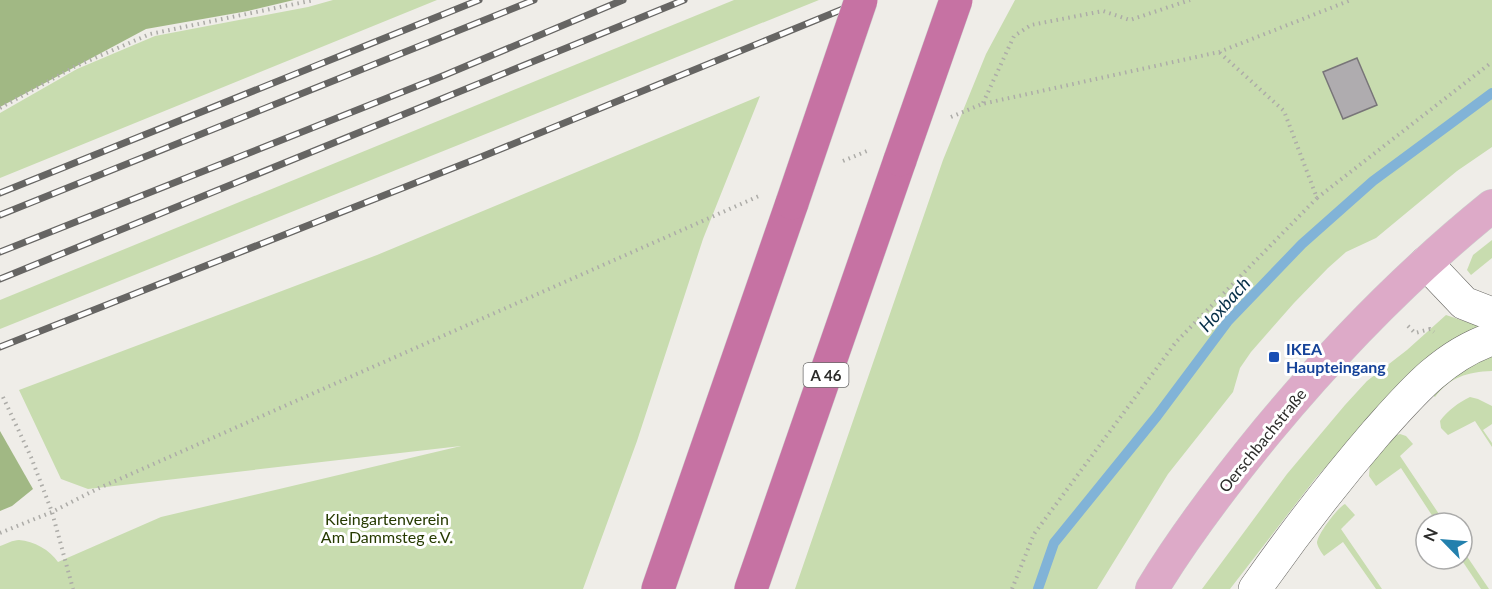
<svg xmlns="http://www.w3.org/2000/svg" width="1492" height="589" font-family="Lato,sans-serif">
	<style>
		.green { fill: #c8dcaf }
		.forest { fill: #a1b884 }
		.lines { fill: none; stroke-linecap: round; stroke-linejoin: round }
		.stream { stroke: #81b3d7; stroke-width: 10 }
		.building { fill: #afacaf; stroke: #787578; stroke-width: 1.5 }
		.minor-casing { stroke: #676662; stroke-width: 34 }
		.major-casing { stroke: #ccc; stroke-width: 34 }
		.highway-casing { stroke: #ccc; stroke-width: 34 }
		.path { stroke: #adaca8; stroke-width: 4; stroke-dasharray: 1.5 4.5; stroke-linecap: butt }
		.minor { stroke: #fff; stroke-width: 33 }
		.major { stroke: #ddaac8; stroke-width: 33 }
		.highway { stroke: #c672a3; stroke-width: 33 }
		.rail-casing { stroke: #666563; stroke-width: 7 }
		.rail { stroke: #fff; stroke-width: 4.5; stroke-dasharray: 14; stroke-linecap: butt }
		.highway-bridge-casing { stroke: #ccc; stroke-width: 34; stroke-linecap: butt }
		.highway-bridge { stroke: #c672a3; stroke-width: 33 }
		.transit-dot { fill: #1a4fb4; stroke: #fff; stroke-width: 2 }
		.labels { text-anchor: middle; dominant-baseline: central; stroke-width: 6; stroke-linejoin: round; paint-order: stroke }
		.shield { fill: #fff; stroke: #6b6b6a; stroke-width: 1.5 }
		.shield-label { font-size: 15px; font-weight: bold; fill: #2c2c2a }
		.transit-label { font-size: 16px; font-weight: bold; fill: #164399; stroke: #fff; text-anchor: start }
		.street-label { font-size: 16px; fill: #2c2c2a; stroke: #fff }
		.park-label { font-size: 16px; fill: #263a00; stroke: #fff }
		.water-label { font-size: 18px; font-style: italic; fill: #052e47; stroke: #fff }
	</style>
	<rect width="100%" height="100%" fill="#efede8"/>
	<g class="green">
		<polygon points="333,0 437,0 0,178 0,113 77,69 155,36 308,7"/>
		<polygon points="734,0 819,0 0,329 0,300"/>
		<polygon points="1015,0 1492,0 1492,147 1457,171 1376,238 1346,252 1328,268 1294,303 1251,352 1240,368 1233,392 1168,474 1097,589 795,589 943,160 986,54"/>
		<path d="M 760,96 L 703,239 L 637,441 L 583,589 L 0,589 L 0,546 C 6,544 13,540 19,540 C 34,541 50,550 58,562 L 161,517 L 461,446 L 88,489 L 61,479 L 19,390 L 377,255 Z"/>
		<polygon points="1492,240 1492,258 1471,275 1467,270 1473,255"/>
		<polygon points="1446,315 1488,329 1403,380 1315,479 1230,589 1202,589 1287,474 1345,405 1367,381 1407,350"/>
		<path d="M 1492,351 L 1492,371 C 1467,372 1450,377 1435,397 L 1428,391 Z"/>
		<path d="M 1470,397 L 1478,399 L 1492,406 L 1492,424 L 1483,430 L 1492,443 L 1492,447 L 1475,421 L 1448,435 L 1441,428 L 1440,421 C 1448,410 1458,403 1470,397 Z"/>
		<polygon points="1400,434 1406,436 1413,444 1400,456 1445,523 1437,523 1401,468 1376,486 1369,476 1370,464 1395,436"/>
		<path d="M 1345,504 L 1355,515 L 1341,529 L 1382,589 L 1376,589 L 1343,542 L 1324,556 C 1322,553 1318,548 1317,543 C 1317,535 1338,507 1345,504 Z"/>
		<polygon points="1462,549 1489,589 1481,589 1461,559"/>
	</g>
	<g class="forest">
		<polygon points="0,0 294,0 248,11 146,29 0,107"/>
		<polygon points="0,431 33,489 12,506 0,511"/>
	</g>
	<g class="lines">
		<polyline class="stream" points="1038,589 1054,543 1157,416 1228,321 1302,244 1373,181 1492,93"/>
	</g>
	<polygon class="building" points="1357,58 1377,105 1343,119 1323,72"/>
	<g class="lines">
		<g class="minor-casing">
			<g id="minor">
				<polyline points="1426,263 1464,303 1492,314"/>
				<path d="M 1255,589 C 1293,535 1333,483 1376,433 C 1410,395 1442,356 1492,339"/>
			</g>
		</g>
		<g class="major-casing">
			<path id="major" d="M 1152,589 C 1186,533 1226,481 1267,431 C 1335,349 1409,273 1492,206"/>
		</g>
		<g class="highway-casing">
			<g id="highway">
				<polyline points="658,589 792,203"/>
				<polyline points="751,589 900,160"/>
			</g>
		</g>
		<g class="path">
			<polyline points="983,103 1014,36 1031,25 1103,11 1130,20 1190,0"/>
			<polyline points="0,108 74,67 150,34 314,0"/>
			<polyline points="951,117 982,104 1219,52 1351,0"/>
			<polyline points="843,161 867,151"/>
			<polyline points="1317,198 1492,62"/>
			<polyline points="1408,326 1415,333 1430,329 1434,332"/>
			<polyline points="3,397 31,457 52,512 73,589"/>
			<polyline points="0,533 52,512 97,489 759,196"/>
			<polyline points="1012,589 1034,534 1176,342 1317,198 1284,111 1219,52"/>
		</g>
		<use href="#minor" class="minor"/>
		<use href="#major" class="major"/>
		<use href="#highway" class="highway"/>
		<g class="rail-casing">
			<g id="rail">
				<polyline points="0,193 479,0"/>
				<polyline points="0,215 534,0"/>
				<polyline points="0,252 445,75 623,0"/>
				<polyline points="0,279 684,0"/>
				<polyline points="0,347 481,157 865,0"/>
			</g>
		</g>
		<use href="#rail" class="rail"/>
		<g class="highway-bridge-casing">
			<g id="highway-bridge">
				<polyline points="900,160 956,0"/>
				<polyline points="792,203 861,0"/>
			</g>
		</g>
		<use href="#highway-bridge" class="highway-bridge"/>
	</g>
	<rect class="transit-dot" x="1268" y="351" width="12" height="12" rx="3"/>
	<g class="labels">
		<rect class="shield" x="803.5" y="363" width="45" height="24" rx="4.5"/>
		<g class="shield-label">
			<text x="826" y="375">A 46</text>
		</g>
		<g class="transit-label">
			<text x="1286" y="348">IKEA<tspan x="1286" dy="18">Haupteingang</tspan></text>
		</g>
		<g class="street-label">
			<text transform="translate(1262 440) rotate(-51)">Oerschbachstraße</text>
		</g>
		<g class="park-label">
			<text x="387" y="518">Kleingartenverein<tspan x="387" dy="18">Am Dammsteg e.V.</tspan></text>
		</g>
		<g class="water-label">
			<text transform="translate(1224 304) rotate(-48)">Hoxbach</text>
		</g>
	</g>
	<g transform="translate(1444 541) rotate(295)"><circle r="28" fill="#ffffff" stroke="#ababaa" stroke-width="1.5"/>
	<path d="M0-4.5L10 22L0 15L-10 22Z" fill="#2380ad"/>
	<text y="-9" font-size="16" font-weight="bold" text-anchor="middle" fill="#2c2c2a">N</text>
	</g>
</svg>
